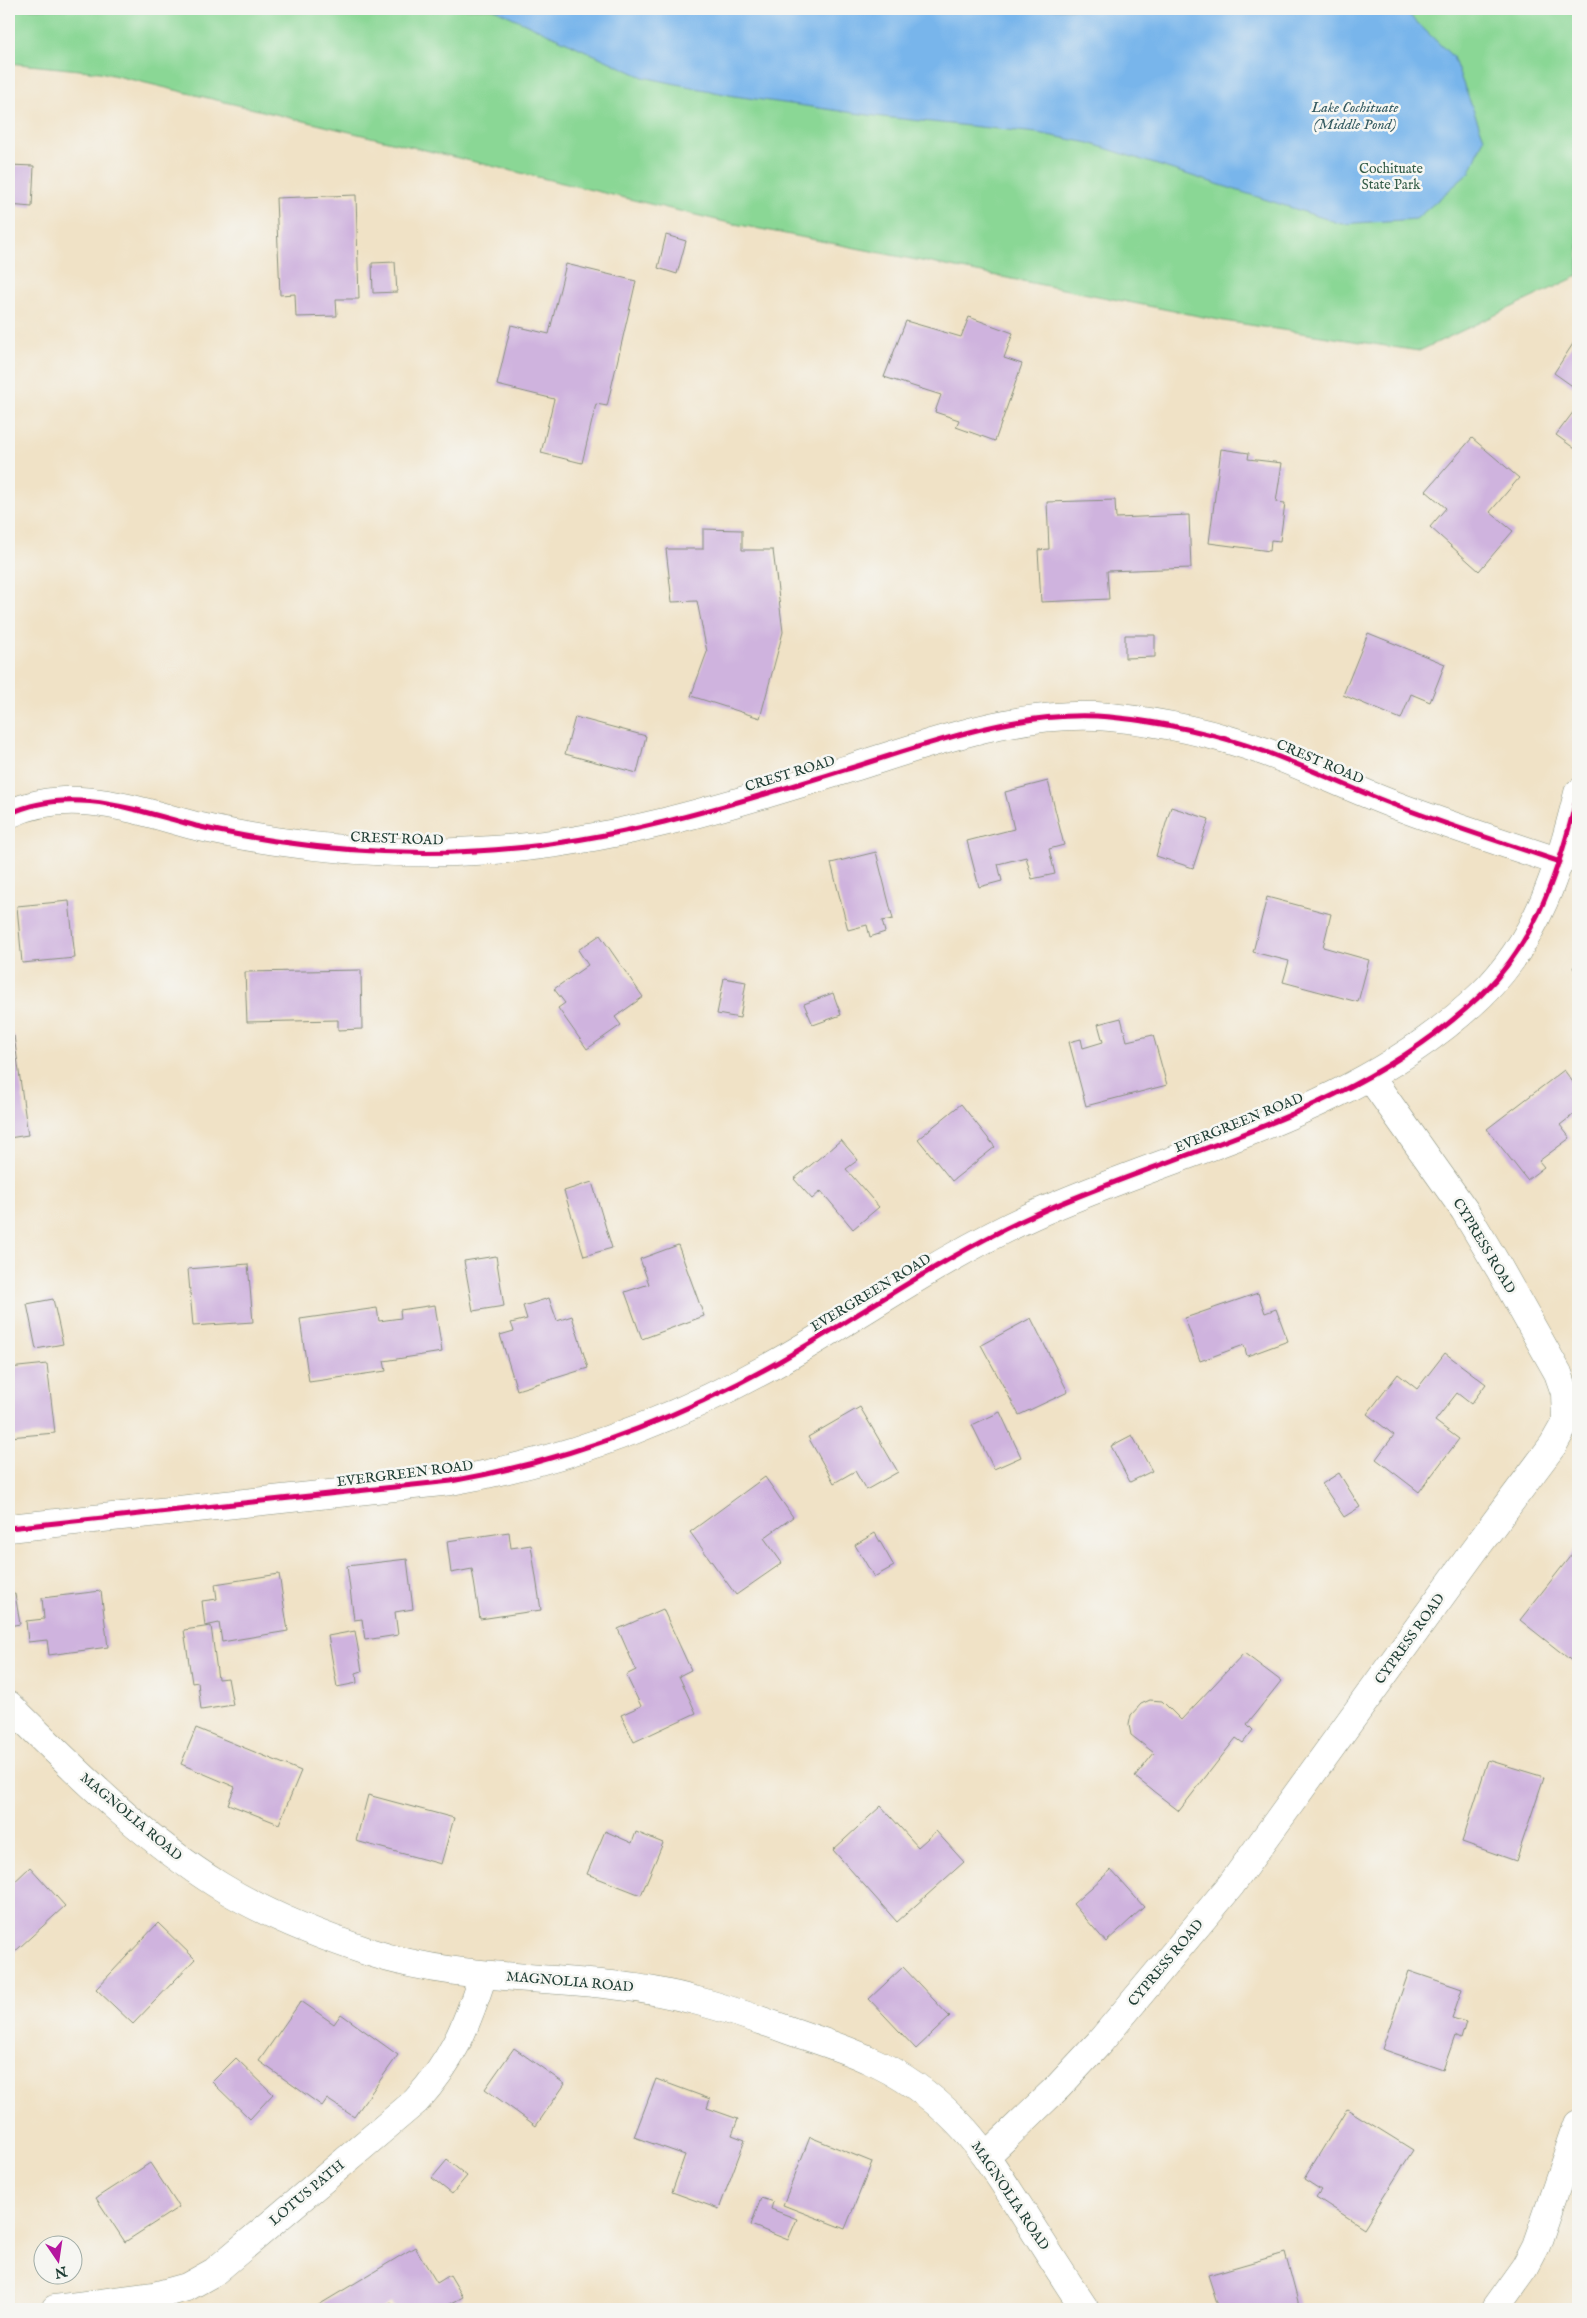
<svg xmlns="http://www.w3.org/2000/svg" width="1587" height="2318" font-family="'IM FELL English',serif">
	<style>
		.green { fill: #8ad795; stroke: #548a64 }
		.water { fill: #78b5eb; stroke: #4c7990 }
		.building { fill: #cfb3de }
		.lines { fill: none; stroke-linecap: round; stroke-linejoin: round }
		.minor-casing { stroke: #88907d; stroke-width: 29 }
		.minor { stroke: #fff; stroke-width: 28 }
		.cycleway-casing { stroke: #f6f6f2; stroke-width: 8 }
		.cycleway { stroke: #d6006c; stroke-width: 5 }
		.labels { text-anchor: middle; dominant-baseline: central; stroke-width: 5; stroke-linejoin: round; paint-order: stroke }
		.park-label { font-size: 14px; fill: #345c47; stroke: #f6f6f2 }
		.street-label { font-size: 14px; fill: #1f3d34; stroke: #f6f6f2 }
		.water-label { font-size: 15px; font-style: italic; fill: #355b62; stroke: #f6f6f2 }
	</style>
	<rect width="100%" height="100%" fill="#f6f6f2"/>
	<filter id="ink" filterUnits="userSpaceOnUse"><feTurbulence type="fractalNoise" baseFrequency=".02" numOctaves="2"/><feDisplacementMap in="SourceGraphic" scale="10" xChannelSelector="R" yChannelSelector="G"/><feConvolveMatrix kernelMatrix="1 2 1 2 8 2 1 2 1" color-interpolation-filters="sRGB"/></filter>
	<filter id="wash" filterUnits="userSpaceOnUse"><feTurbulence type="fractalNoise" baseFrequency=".0096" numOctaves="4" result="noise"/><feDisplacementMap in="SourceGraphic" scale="20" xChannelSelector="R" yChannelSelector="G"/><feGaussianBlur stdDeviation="1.12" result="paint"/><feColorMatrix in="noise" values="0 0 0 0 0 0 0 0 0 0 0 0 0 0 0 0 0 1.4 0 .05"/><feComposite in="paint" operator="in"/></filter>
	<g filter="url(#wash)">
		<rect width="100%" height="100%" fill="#f0e2c6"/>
		<polygon class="green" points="9,9 1574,9 1578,13 1578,276 1419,351 1224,321 725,222 100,72 9,63"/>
		<polygon class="water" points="494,9 1403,9 1453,57 1484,138 1470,172 1416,219 1342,224 1089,143 1037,133 883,117 734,96 643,77"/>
		<g id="blocks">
			<g class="building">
				<polygon points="9,165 34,166 32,207 9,205"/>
				<polygon points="356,195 359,299 336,299 337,316 296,317 295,294 280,295 276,198"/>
				<polygon points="666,235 686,241 677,274 658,268"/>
				<polygon points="395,262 397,292 373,293 372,263"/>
				<polygon points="566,264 636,281 607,406 596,404 582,463 541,453 554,399 497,385 511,325 549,334"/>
				<polygon points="969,317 1013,333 1004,358 1022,364 995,441 956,427 959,420 935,412 941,395 884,377 906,321 961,337"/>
				<polygon points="1578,336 1578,390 1554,373"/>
				<polygon points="1574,411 1578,414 1578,451 1556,435"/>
				<polygon points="1472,438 1519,478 1490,512 1513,531 1479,571 1430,527 1446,508 1426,491"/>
				<polygon points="1221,449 1249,453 1248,459 1282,463 1276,502 1285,503 1280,541 1271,540 1270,551 1209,543"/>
				<polygon points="1115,500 1116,518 1189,515 1191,568 1107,571 1109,599 1041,602 1038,550 1049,549 1047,502"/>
				<polygon points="703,529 742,530 742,550 773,550 783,632 760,718 691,696 707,652 697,601 672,602 666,549 703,549"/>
				<polygon points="1368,633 1445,664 1430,702 1411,694 1401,719 1343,695"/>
				<polygon points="1125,635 1155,635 1155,657 1125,658"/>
				<polygon points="575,717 646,736 637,773 565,754"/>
				<polygon points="1048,781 1064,845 1049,849 1055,874 1032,879 1026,857 998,864 1002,881 979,887 967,841 1014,829 1005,792"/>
				<polygon points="1171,807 1209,819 1193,868 1156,856"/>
				<polygon points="876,852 893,919 882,921 885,932 870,937 867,925 848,930 831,863"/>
				<polygon points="1267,897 1331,914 1323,947 1369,960 1358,1002 1283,982 1289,961 1253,952"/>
				<polygon points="69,901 75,958 22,963 17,906"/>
				<polygon points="600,935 643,997 615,1017 621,1025 587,1049 558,1008 565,1003 554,989 588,965 578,950"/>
				<polygon points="1578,961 1578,972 1573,968"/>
				<polygon points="361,970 362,1029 338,1030 338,1020 247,1022 245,972"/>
				<polygon points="724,978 746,982 740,1018 717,1014"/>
				<polygon points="833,993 841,1015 813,1025 804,1004"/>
				<polygon points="1121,1018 1127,1041 1153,1035 1167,1085 1086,1106 1069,1042 1081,1039 1083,1048 1103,1042 1098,1024"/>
				<polygon points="14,1036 28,1135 9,1138 9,1037"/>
				<polygon points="1564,1070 1578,1089 1578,1111 1560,1125 1570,1138 1539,1161 1544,1167 1527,1180 1487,1129"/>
				<polygon points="961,1104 995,1147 952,1181 918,1139"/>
				<polygon points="841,1140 858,1160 846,1169 879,1207 853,1229 821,1191 812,1199 794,1179"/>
				<polygon points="592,1182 612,1248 584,1256 564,1191"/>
				<polygon points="678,1245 704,1316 642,1339 625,1292 649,1284 640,1259"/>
				<polygon points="496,1256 504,1306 473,1311 464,1261"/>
				<polygon points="248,1264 253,1322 193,1326 188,1269"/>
				<polygon points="1258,1293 1265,1313 1276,1309 1288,1341 1247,1356 1244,1345 1200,1361 1185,1318"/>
				<polygon points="549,1298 557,1321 572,1316 588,1368 517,1390 500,1335 514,1331 511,1323 527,1319 523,1306"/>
				<polygon points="53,1299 63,1344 36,1349 27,1304"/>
				<polygon points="435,1305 442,1352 384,1361 386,1371 309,1382 300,1319 377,1308 379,1321 401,1318 400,1310"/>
				<polygon points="1031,1318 1068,1392 1019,1415 981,1345"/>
				<polygon points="1445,1353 1486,1384 1471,1404 1457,1393 1435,1421 1459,1439 1419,1492 1376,1459 1394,1435 1367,1414 1398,1374 1417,1389"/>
				<polygon points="47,1364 55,1433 9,1437 9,1368"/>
				<polygon points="860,1407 898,1472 866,1490 855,1471 834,1483 808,1437"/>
				<polygon points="1000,1412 1021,1457 994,1469 972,1425"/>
				<polygon points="1132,1435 1152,1471 1130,1482 1111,1446"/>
				<polygon points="1339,1473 1360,1507 1344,1517 1322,1484"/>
				<polygon points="765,1477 793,1517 764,1538 782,1563 736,1595 690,1532"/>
				<polygon points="509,1532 511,1548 531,1545 541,1610 480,1619 472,1569 451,1573 447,1541"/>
				<polygon points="875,1533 894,1566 874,1577 855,1545"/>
				<polygon points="1576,1549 1578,1551 1578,1666 1520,1620"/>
				<polygon points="407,1559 413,1609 395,1612 398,1635 365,1640 362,1619 354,1620 347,1566"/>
				<polygon points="279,1574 288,1631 222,1642 219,1623 205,1626 202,1601 217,1599 215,1584"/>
				<polygon points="101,1591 108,1647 49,1655 47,1640 28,1642 26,1621 44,1619 42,1598"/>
				<polygon points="15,1594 20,1624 9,1626 9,1595"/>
				<polygon points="663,1609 691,1670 679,1676 696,1713 634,1742 621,1715 641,1706 626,1675 636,1670 618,1629"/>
				<polygon points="211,1626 218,1679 228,1678 233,1705 201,1710 198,1682 192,1683 184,1630"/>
				<polygon points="355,1631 362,1671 356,1673 357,1683 337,1687 328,1636"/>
				<polygon points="1244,1653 1281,1681 1247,1724 1253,1730 1243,1743 1236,1738 1179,1811 1135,1777 1154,1753 1131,1735 1129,1725 1131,1715 1141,1704 1150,1700 1162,1701 1181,1720"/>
				<polygon points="196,1728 301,1771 279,1824 228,1804 235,1787 181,1764"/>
				<polygon points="1488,1760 1544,1777 1516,1861 1462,1842"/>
				<polygon points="368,1795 454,1818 441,1864 356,1841"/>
				<polygon points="881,1806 918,1847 936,1831 964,1862 897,1922 833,1850"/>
				<polygon points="605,1831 632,1843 636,1832 663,1843 641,1895 587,1874"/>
				<polygon points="30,1867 65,1906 9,1957 9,1887"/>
				<polygon points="1111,1870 1144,1907 1106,1942 1073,1904"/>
				<polygon points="158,1923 195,1959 133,2024 96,1989"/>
				<polygon points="903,1967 950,2017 916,2049 869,1999"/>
				<polygon points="1409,1971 1462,1989 1452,2018 1466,2022 1461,2039 1455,2036 1443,2070 1382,2049"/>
				<polygon points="301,2001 334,2024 341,2014 398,2055 354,2117 327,2099 322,2106 259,2061"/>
				<polygon points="514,2048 565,2084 536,2126 485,2089"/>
				<polygon points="236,2058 273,2094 250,2119 212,2082"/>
				<polygon points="656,2079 710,2099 707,2108 738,2119 732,2135 745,2140 719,2209 672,2192 685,2155 634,2137"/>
				<polygon points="1347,2109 1413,2150 1364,2228 1316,2197 1321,2190 1304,2179"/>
				<polygon points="810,2137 872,2162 845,2229 783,2205"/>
				<polygon points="447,2160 467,2176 452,2194 432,2178"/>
				<polygon points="150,2163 179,2207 125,2242 96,2198"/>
				<polygon points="761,2198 773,2202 771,2209 797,2219 788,2240 751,2225"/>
				<polygon points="415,2247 437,2283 450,2275 463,2297 450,2304 454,2309 395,2309 391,2303 381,2309 312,2309"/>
				<polygon points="1285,2253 1300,2309 1219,2309 1208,2275"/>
			</g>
		</g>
	</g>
	<g filter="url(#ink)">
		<use href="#blocks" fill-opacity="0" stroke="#88907d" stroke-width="1"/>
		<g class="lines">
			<g class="minor-casing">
				<g id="minor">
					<path d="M 9,814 C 70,785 135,810 196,826 C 222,832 249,837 275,841 C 342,851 409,855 476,851 C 605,845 729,806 851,768 C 934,742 1021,709 1110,717 C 1163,722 1216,734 1266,752 C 1309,768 1350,788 1392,804 C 1447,825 1504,843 1560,862"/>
					<path d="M 9,1528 L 451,1481 C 566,1461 679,1418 780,1361 C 864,1313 944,1256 1032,1216 C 1186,1146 1353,1117 1481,995 C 1537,941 1560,867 1578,793"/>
					<path d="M 9,1705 C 75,1770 141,1837 220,1886 C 265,1914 318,1935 369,1952 C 447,1978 531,1976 612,1985 C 673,1991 730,2009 788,2030 C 814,2039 841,2047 867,2059 C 900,2073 932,2096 957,2122 C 981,2146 999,2176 1018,2205 C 1040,2240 1062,2275 1085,2309"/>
					<polyline points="986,2156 1058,2087 1099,2043 1231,1885 1473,1552 1553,1445 1566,1422 1565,1393 1558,1373 1499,1268 1465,1211 1370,1077"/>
					<path d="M 55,2309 L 154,2296 L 187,2287 L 214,2272 L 416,2101 C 453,2060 466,2027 483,1975"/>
					<polyline points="1495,2309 1525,2267 1536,2246 1578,2124"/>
				</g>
			</g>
			<use href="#minor" class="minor"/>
			<g class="cycleway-casing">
				<g id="cycleway">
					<path d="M 9,814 C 70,785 135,810 196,826 C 222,832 249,837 275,841 C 342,851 409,855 476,851 C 605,845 729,806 851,768 C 934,742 1021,709 1110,717 C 1163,722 1216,734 1266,752 C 1309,768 1350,788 1392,804 C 1447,825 1504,843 1560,862"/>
					<path d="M 9,1528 L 451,1481 C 566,1461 679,1418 780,1361 C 864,1313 944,1256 1032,1216 C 1186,1146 1353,1117 1481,995 C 1537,941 1560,867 1578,793"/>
				</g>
			</g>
			<use href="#cycleway" class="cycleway"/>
		</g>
	</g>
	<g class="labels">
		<g class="park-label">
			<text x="1391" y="169">Cochituate<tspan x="1391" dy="16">State Park</tspan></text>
		</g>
		<g class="street-label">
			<text transform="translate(1320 762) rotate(23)">CREST ROAD</text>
			<text transform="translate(790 774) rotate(-17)">CREST ROAD</text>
			<text transform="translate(397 839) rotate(2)">CREST ROAD</text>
			<text transform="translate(1239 1123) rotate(-22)">EVERGREEN ROAD</text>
			<text transform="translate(1484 1246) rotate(59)">CYPRESS ROAD</text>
			<text transform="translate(871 1293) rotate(-31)">EVERGREEN ROAD</text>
			<text transform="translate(405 1474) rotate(-7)">EVERGREEN ROAD</text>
			<text transform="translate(1410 1639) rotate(-54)">CYPRESS ROAD</text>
			<text transform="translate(131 1817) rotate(40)">MAGNOLIA ROAD</text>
			<text transform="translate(1166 1963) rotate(-50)">CYPRESS ROAD</text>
			<text transform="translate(570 1982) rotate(5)">MAGNOLIA ROAD</text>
			<text transform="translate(307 2193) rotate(-40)">LOTUS PATH</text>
			<text transform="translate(1010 2196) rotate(56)">MAGNOLIA ROAD</text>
		</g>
		<g class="water-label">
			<text x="1355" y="107">Lake Cochituate<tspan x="1355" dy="17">(Middle Pond)</tspan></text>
		</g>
	</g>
	<rect width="1587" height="2318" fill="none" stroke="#f6f6f2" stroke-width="30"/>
	<g transform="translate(58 2260) rotate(167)"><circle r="24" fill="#f6f6f2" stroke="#a0aca6"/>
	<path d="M0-4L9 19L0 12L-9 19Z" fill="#b5179e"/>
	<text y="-8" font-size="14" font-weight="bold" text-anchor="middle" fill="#1f3d34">N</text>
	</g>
</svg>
